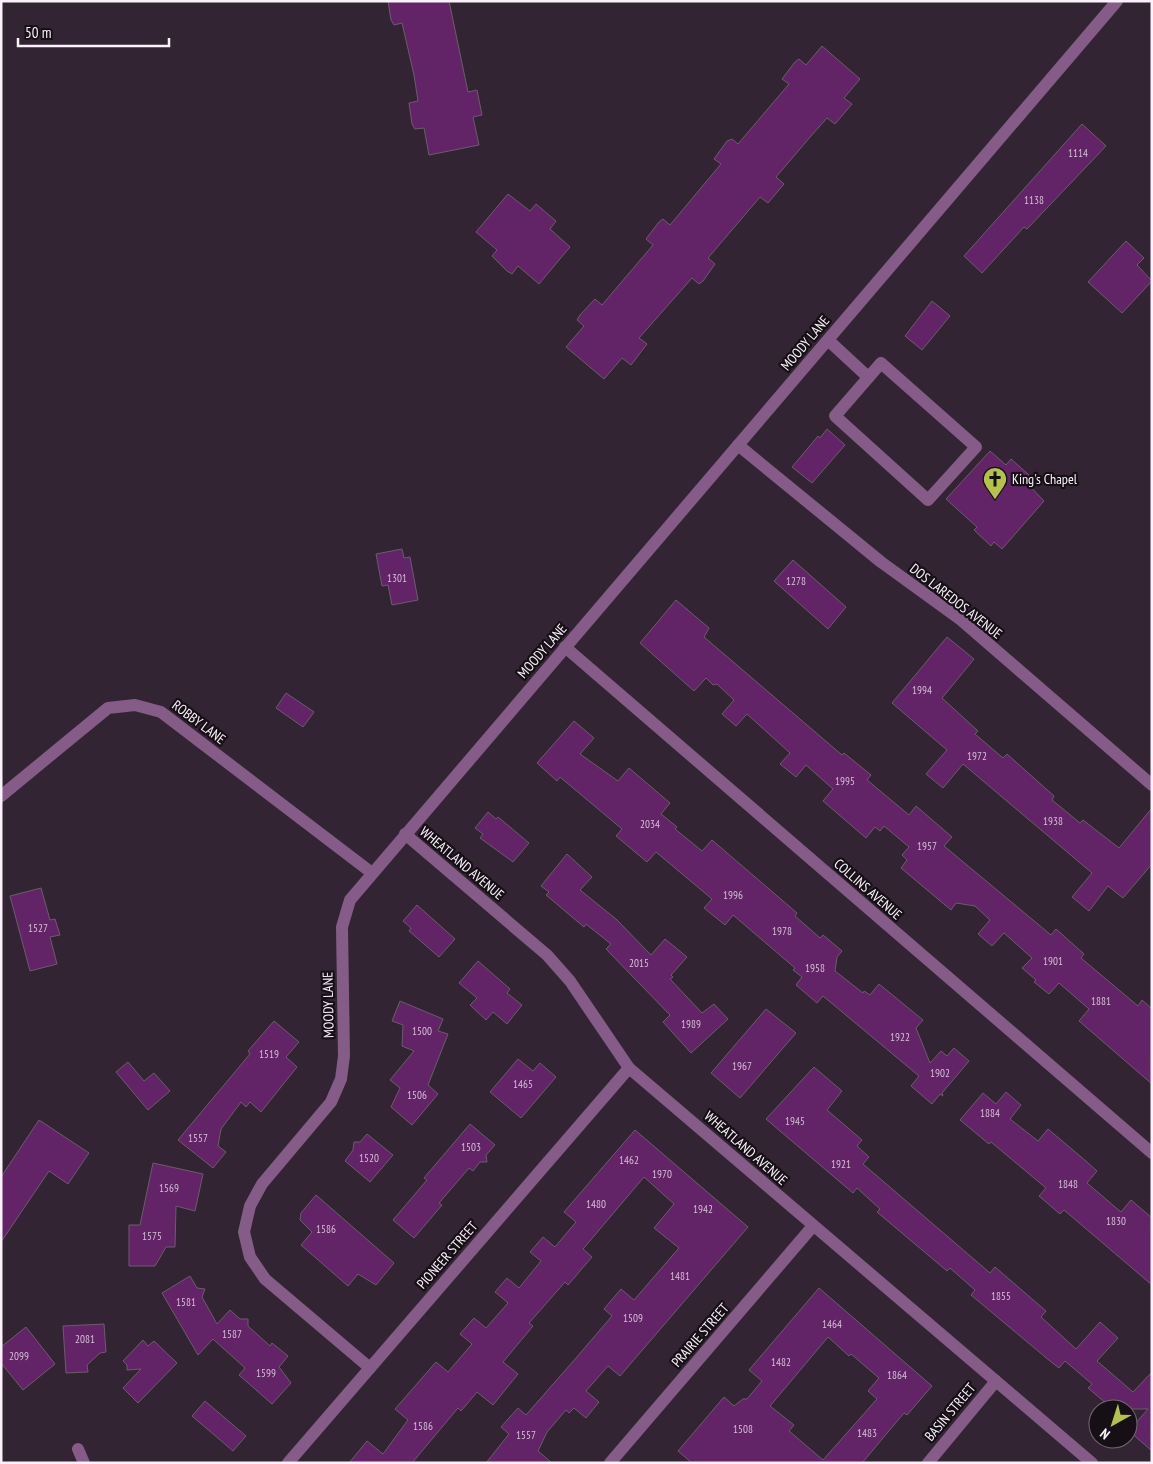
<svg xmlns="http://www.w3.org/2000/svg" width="1153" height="1464" font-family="'PT Sans Narrow',sans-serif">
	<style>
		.building { fill: #622466; stroke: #6b5c6c; fill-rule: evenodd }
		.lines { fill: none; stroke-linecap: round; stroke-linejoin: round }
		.minor { stroke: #855b87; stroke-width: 12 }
		.labels { text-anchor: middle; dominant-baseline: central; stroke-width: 4.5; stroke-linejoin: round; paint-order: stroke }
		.number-label { font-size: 11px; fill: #d4bed6 }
		.street-label { font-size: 14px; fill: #faf1fb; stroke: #161016 }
		.poi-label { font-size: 14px; fill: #faf1fb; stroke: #161016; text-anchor: start }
	</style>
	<rect width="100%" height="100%" fill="#322432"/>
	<g class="building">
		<polygon points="388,1 449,1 468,92 477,90 482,115 473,117 479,145 429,155 424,128 415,129 412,124 409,103 418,101 414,75 402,23 394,25 391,20"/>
		<polygon points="822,46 860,79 844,98 852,104 835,124 827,118 811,136 776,177 784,184 768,203 760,197 708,258 715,264 703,281 699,284 692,278 639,338 647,344 631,365 622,358 604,379 566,347 584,326 577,320 580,315 595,299 602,305 653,245 646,239 659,222 663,219 670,225 721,164 714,159 727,141 732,139 738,144 789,84 782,79 795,62 799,59 806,65"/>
		<polygon points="1082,124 1106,146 1027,229 1024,227 982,273 964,256"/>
		<polygon points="508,194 530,211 536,204 556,221 550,229 570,247 539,284 518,266 512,274 507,271 492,256 497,250 476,232"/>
		<polygon points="1126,241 1144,258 1137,265 1152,281 1122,313 1088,282"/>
		<polygon points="932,301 950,316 922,350 905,336"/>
		<polygon points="827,429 845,445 812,483 792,467 818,436 820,438"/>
		<polygon points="990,451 1006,465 1011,459 1029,475 1024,480 1044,501 1002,549 994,542 991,546 974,530 977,527 946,499"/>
		<polygon points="402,549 404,558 410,557 418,600 392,605 388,585 382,586 376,554"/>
		<polygon points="793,560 846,607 828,629 774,581"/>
		<polygon points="676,600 709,628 704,637 842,755 844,753 871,775 867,780 909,815 916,806 952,837 944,846 1051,935 1056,929 1084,954 1081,958 1138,1006 1142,1000 1152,1009 1152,1084 1079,1021 1089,1009 1059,983 1049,994 1034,982 1036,980 1022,968 1032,958 1004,933 992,946 978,934 990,920 975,906 956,903 951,910 901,868 907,860 902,855 909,847 884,826 880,831 875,827 866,838 823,801 833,789 806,765 796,777 780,764 790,753 747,714 736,726 722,714 734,700 717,684 713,685 706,678 694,691 640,643"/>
		<polygon points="947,637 974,659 942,698 978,731 975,734 1003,758 1007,754 1054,796 1052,800 1080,823 1083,820 1119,848 1152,808 1152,864 1123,898 1108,886 1089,911 1072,897 1092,873 963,764 943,788 926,774 947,750 892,703"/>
		<polygon points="286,693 314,712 303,727 276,708"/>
		<polygon points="574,721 594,738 580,754 618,781 629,768 670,803 661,814 677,827 675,829 702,851 712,840 797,913 795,916 820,938 823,935 842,951 837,957 835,971 863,993 864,991 870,995 879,984 923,1020 916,1028 930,1063 941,1051 947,1056 954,1048 969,1061 942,1093 943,1096 940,1094 932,1104 911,1086 919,1076 823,996 817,1003 796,985 802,977 793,970 795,968 733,915 725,925 704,908 712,899 656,852 647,862 616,836 622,829 560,777 557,781 537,763"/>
		<polygon points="488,812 496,819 498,817 529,843 513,862 480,838 483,834 475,828"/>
		<polygon points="567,854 592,877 580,890 616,919 651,955 665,939 687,957 671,975 673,977 670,979 702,1013 714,1004 728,1019 691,1053 663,1022 670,1015 606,949 611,944 586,924 584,927 546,895 549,892 541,886"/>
		<polygon points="41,888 50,920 55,919 60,935 50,937 57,964 30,971 10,896"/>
		<polygon points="417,905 455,939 439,957 409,931 411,928 403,921"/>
		<polygon points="478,961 510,989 507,993 522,1005 507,1024 493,1012 486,1020 470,1005 477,998 459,983"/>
		<polygon points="400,1001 443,1019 438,1031 448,1034 428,1085 438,1094 412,1125 391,1107 400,1088 390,1080 414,1051 402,1046 403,1025 392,1021"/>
		<polygon points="766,1009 796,1033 740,1098 711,1073"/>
		<polygon points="274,1021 299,1042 286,1057 297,1067 261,1112 250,1102 246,1107 241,1102 221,1129 218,1146 226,1152 213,1168 178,1140 250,1054 248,1051"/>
		<polygon points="518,1059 533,1071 540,1063 556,1077 521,1118 490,1092"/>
		<polygon points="128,1062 144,1081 154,1073 170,1091 148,1110 116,1072"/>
		<polygon points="814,1067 842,1091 827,1110 862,1140 857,1146 869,1157 863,1164 990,1273 995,1267 1046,1311 1041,1317 1076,1349 1100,1322 1118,1338 1097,1361 1133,1392 1152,1372 1152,1451 1129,1431 1148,1409 1113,1409 1088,1388 1092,1384 1065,1361 1059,1368 1050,1361 971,1295 975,1290 950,1268 947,1271 877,1212 880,1209 857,1188 853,1193 766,1119"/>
		<polygon points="1006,1092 1021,1105 1010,1119 1038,1141 1048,1129 1087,1162 1097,1171 1087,1183 1121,1212 1131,1200 1152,1218 1152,1285 1064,1210 1060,1214 1039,1196 1046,1188 991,1142 989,1144 960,1120 983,1093 996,1104"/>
		<polygon points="39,1120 89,1153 68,1184 49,1171 1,1242 1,1177"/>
		<polygon points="470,1124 495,1145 486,1155 487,1162 480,1162 473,1171 469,1168 439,1203 442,1205 414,1238 393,1220 427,1180 424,1178"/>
		<polygon points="635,1130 748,1227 620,1376 608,1366 586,1391 599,1402 586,1418 574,1408 569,1413 566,1410 547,1432 538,1451 552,1463 486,1463 509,1434 501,1427 518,1408 526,1415 576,1358 612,1316 604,1309 621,1289 634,1300 679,1248 654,1228 674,1204 644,1177 583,1249 592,1257 568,1285 565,1282 529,1323 533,1326 503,1362 518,1374 493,1405 477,1392 461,1411 458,1408 412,1463 349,1463 367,1441 383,1454 408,1420 395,1409 436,1362 448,1372 472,1344 460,1334 474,1318 486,1328 508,1303 495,1292 507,1278 519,1288 541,1261 530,1252 543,1237 555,1247 576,1222 564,1212"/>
		<polygon points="367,1134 393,1155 370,1182 345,1161 353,1150 354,1142 360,1142"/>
		<polygon points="153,1163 203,1174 195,1211 176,1206 175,1247 166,1247 155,1266 129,1266 129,1225 140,1225"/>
		<polygon points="316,1195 394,1263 376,1285 358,1274 348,1286 301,1245 312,1232 300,1220 301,1213"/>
		<polygon points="190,1276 197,1288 205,1289 202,1297 217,1324 230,1310 240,1319 248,1319 248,1326 270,1346 272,1343 288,1356 279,1367 291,1383 272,1404 239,1375 245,1368 213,1339 198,1355 162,1293"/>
		<path d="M 819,1288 L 932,1386 L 907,1415 L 904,1413 L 862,1463 L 692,1463 L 678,1451 L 724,1397 L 734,1406 L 743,1399 L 747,1399 L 762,1381 L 749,1370 ZM 828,1337 L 849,1356 L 851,1354 L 879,1378 L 868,1391 L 877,1399 L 823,1460 L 789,1431 L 794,1425 L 770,1406 Z"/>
		<polygon points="104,1324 106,1352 100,1353 87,1365 88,1372 66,1373 63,1326"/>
		<polygon points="26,1327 55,1364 23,1390 1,1363 1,1347"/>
		<polygon points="143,1340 148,1346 154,1341 177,1363 138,1403 123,1388 141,1369 127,1370 127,1365 123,1361"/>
		<polygon points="205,1401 246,1436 233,1451 192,1416"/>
	</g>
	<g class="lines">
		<g class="minor">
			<polyline points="828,340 868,377"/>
			<polygon points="881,363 976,447 928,500 835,416"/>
			<polyline points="738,445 881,562 961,620 1152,785"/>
			<polyline points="565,647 1152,1153"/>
			<polyline points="1,796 108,708 135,705 161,712 372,873"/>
			<polyline points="405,834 547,955 570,981 629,1068 1092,1463"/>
			<polyline points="370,1368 265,1279 250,1257 244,1232 250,1206 262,1184 331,1102 341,1079 344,1056 342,927 350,900 1117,1"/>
			<polyline points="78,1449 84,1463"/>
			<polyline points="288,1463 629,1068"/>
			<polyline points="610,1463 813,1226"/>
			<polyline points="928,1463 996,1381"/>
		</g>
	</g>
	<defs>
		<g id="church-pin" transform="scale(1.25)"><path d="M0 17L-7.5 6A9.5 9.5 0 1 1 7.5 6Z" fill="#b5c249" stroke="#161016"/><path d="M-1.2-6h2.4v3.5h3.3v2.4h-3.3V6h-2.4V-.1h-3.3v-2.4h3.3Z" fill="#111"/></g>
	</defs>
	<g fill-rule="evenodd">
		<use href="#church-pin" x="995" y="479"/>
	</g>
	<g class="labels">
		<g class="number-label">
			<text x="1078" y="153">1114</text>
			<text x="1034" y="200">1138</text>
			<text x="397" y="578">1301</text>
			<text x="796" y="581">1278</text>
			<text x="922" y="690">1994</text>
			<text x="977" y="756">1972</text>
			<text x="845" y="781">1995</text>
			<text x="1053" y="821">1938</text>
			<text x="650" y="824">2034</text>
			<text x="927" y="846">1957</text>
			<text x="733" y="895">1996</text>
			<text x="38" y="928">1527</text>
			<text x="782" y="931">1978</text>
			<text x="1053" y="961">1901</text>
			<text x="639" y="963">2015</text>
			<text x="815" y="968">1958</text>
			<text x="1101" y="1001">1881</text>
			<text x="691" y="1024">1989</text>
			<text x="422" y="1031">1500</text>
			<text x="900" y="1037">1922</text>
			<text x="269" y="1054">1519</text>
			<text x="742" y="1066">1967</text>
			<text x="940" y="1073">1902</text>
			<text x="523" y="1084">1465</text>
			<text x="417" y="1095">1506</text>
			<text x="990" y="1113">1884</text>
			<text x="795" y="1121">1945</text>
			<text x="198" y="1138">1557</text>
			<text x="471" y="1147">1503</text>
			<text x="369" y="1158">1520</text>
			<text x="629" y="1160">1462</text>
			<text x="841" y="1164">1921</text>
			<text x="662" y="1174">1970</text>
			<text x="1068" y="1184">1848</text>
			<text x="169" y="1188">1569</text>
			<text x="596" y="1204">1480</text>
			<text x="703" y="1209">1942</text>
			<text x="1116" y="1221">1830</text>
			<text x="326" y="1229">1586</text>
			<text x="152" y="1236">1575</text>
			<text x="680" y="1276">1481</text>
			<text x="1001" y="1296">1855</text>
			<text x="186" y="1302">1581</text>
			<text x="633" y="1318">1509</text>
			<text x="832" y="1324">1464</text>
			<text x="232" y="1334">1587</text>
			<text x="85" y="1339">2081</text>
			<text x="19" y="1356">2099</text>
			<text x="781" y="1362">1482</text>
			<text x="266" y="1373">1599</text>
			<text x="897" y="1375">1864</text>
			<text x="423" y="1426">1586</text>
			<text x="743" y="1429">1508</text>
			<text x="867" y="1433">1483</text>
			<text x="526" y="1435">1557</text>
		</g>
		<g class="street-label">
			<text transform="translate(805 343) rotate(-50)">MOODY LANE</text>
			<text transform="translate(956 601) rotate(38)">DOS LAREDOS AVENUE</text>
			<text transform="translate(542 651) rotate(-49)">MOODY LANE</text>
			<text transform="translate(199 722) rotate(37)">ROBBY LANE</text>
			<text transform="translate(462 863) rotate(40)">WHEATLAND AVENUE</text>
			<text transform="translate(868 889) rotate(41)">COLLINS AVENUE</text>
			<text transform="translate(328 1005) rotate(-91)">MOODY LANE</text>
			<text transform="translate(746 1148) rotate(41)">WHEATLAND AVENUE</text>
			<text transform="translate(447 1255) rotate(-49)">PIONEER STREET</text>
			<text transform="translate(700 1335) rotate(-49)">PRAIRIE STREET</text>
			<text transform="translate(950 1412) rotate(-50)">BASIN STREET</text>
		</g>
		<g class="poi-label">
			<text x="1012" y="479">King's Chapel</text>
		</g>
	</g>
	<rect width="1153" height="1464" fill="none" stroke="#faf1fb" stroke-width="5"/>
	<g transform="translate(1113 1424) rotate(219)"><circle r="24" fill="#161016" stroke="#716a72"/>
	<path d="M0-4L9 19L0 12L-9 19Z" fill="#b5c249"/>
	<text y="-8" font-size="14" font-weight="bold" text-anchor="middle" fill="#faf1fb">N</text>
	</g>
	<path d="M18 38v8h151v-8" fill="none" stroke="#faf1fb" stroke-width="2.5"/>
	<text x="25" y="38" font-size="15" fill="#faf1fb" stroke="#161016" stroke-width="4" paint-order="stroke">50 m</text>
</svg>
